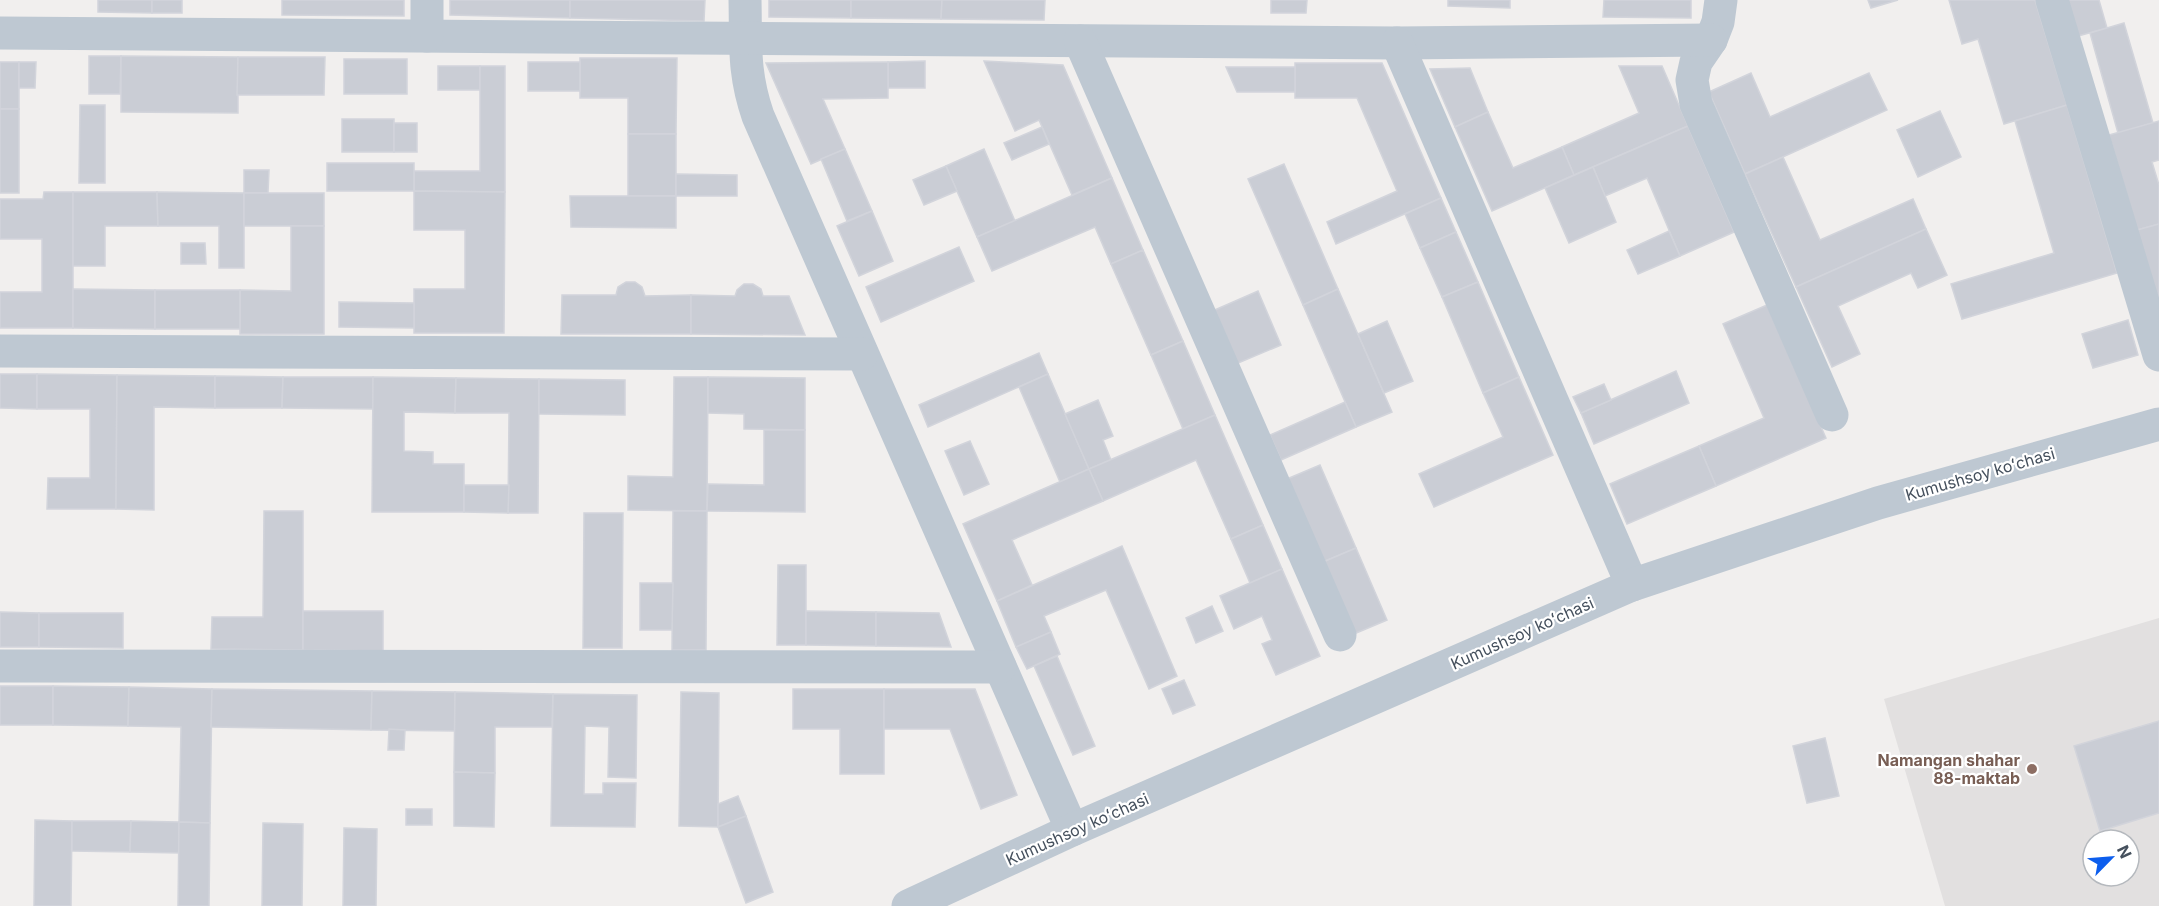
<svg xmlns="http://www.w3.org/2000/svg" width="2159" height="906" font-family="Inter,sans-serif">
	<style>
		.education { fill: #e2e0e0; fill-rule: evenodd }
		.building { fill: #cacdd5; stroke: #d2d4db; stroke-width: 1.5 }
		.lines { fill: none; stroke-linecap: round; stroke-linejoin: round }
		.minor { stroke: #bec8d2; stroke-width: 33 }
		.education-dot { fill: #8d6e63; stroke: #fff; stroke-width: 2 }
		.labels { text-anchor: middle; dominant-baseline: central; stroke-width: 4.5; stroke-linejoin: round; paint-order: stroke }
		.street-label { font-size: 16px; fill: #45505d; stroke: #fff }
		.education-label { font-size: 16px; font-weight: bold; fill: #785e54; stroke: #fff; text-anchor: end }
	</style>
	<rect width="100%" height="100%" fill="#f1efee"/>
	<path class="education" d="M 2159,618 L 2159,906 L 1945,906 L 1884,699 ZM 2093,840 L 2129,840 L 2129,876 L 2093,876 Z"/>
	<g class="building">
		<polygon points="98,0 152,0 152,13 98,12"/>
		<rect x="152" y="0" width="30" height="13"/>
		<polygon points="282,0 404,0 404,16 282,15"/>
		<polygon points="450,0 570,0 570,18 450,15"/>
		<polygon points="570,0 705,0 704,21 570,18"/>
		<polygon points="769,0 851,0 851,18 769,17"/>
		<polygon points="851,0 942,0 941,19 851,18"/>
		<polygon points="942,0 1045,0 1044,20 941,19"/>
		<polygon points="1271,0 1307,0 1306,13 1271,13"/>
		<polygon points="1448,0 1510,0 1510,8 1448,6"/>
		<polygon points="1604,0 1691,0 1691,18 1603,17"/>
		<polygon points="1868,0 1898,0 1871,8"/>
		<polygon points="1949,0 2035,0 2067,105 2004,124 1978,39 1962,44"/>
		<polygon points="2068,0 2099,0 2107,28 2078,36"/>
		<polygon points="2124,23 2153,123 2118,133 2090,33"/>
		<polygon points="89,56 121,56 120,94 89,94"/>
		<polygon points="121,56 238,57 238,113 121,112"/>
		<polygon points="238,57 325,57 324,95 237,95"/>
		<polygon points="580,58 677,58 676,134 628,134 628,98 580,98"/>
		<rect x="344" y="59" width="63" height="35"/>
		<polygon points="925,61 925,88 888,88 888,62"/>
		<polygon points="984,61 1063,65 1112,178 1072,195 1039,120 1015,131"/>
		<rect x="0" y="62" width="19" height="47"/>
		<polygon points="19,62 36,62 35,88 19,88"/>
		<rect x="528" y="62" width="52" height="29"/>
		<polygon points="888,62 888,98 823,99 845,149 811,164 766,63"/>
		<polygon points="1295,63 1382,63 1441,198 1336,244 1327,222 1397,191 1357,98 1295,98"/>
		<rect x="438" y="66" width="42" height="24"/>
		<polygon points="480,66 505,66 505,192 414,191 414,171 480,171"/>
		<polygon points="1619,66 1662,66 1688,126 1574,175 1562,147 1639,113"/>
		<polygon points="1226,67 1295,67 1295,92 1237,92"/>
		<polygon points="1470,68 1488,112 1455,127 1430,69"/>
		<polygon points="1751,73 1770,117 1869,73 1887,110 1745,174 1709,92"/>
		<polygon points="80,105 105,105 105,183 79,183"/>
		<polygon points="2067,105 2117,273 1962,319 1951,284 2054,253 2015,121"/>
		<rect x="0" y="109" width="19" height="84"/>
		<polygon points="1940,111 1961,157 1918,177 1897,130"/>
		<polygon points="1488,112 1513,168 1562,147 1574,175 1492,211 1455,127"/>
		<rect x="342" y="119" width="52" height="33"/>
		<polygon points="2159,121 2159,160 2152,162 2159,185 2159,224 2137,230 2109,135"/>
		<rect x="394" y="123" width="23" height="29"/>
		<polygon points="1688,126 1734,232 1680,256 1647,178 1605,196 1593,167"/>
		<polygon points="1042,127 1049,144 1012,160 1004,143"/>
		<rect x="628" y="134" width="48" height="62"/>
		<polygon points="845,149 872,211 847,221 821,159"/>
		<polygon points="984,149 1015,221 977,237 946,166"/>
		<polygon points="1783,157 1820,240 1913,199 1926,229 1796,287 1745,174"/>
		<rect x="327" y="163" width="87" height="28"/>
		<polygon points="1284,164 1338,289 1303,305 1248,179"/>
		<polygon points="946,166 957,191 924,205 913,180"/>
		<polygon points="1593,167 1616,222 1569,243 1545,188"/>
		<polygon points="244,170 269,170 268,193 244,193"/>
		<polygon points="676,174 737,175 737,196 676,196"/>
		<polygon points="1112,178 1143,250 1111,264 1095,227 992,271 977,237"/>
		<polygon points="414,191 505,192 504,333 414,333 414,289 465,289 465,230 414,230"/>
		<polygon points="44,192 73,192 73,328 0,328 0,292 42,292 42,239 0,239 0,199 43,199"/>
		<polygon points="73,192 157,192 158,226 105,226 105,266 73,266"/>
		<polygon points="157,192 244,193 244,268 219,268 219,226 158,226"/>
		<rect x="244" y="193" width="80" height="33"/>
		<polygon points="570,196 676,196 676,228 571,227"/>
		<polygon points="1441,198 1456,232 1420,248 1405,214"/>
		<polygon points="872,211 893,261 859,276 837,226"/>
		<polygon points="2159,224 2159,307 2137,230"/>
		<polygon points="291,226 324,226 324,334 240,334 240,290 291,291"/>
		<polygon points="1926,229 1947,275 1918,288 1911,273 1838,306 1860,354 1832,367 1796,287"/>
		<polygon points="1669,231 1680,256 1638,274 1627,250"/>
		<polygon points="1456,232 1478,282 1442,297 1420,248"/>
		<polygon points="181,243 205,243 206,264 181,264"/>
		<polygon points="959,247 974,281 881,322 866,287"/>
		<polygon points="1143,250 1183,341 1151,355 1111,264"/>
		<polygon points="626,282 635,282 642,287 645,296 691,295 691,334 561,334 562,295 616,295 618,287"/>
		<polygon points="1478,282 1519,377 1483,393 1442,297"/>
		<polygon points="744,284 753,284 761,289 763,296 789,296 805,335 691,334 691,295 735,296 737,290"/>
		<polygon points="73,289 155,290 155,329 73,328"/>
		<polygon points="1338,289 1392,412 1356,427 1303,305"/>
		<rect x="155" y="290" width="85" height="39"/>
		<polygon points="1258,291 1281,345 1231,366 1208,313"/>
		<polygon points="339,302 414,303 414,328 339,327"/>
		<polygon points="1767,305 1826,438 1716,486 1699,446 1764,418 1723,324"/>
		<polygon points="2128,320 2138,355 2093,368 2082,334"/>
		<polygon points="1387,321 1413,381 1384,393 1358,334"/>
		<polygon points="1183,341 1215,415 1183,429 1151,355"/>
		<polygon points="1039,353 1048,374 928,427 919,405"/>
		<polygon points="1676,371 1689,403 1594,444 1581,413"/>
		<polygon points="0,374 37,374 37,409 0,408"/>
		<polygon points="37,374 117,375 116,509 47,509 48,478 90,478 90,409 37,409"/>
		<polygon points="1048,374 1089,469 1060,482 1019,387"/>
		<polygon points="117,375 215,376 215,408 154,407 154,510 116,509"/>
		<polygon points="215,376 283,377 282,408 215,408"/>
		<polygon points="283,377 373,377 373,409 282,408"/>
		<polygon points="373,377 456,378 455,413 404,412 404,451 433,452 433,464 464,464 464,512 372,512"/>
		<polygon points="674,377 708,377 707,511 628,510 628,476 673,477"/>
		<polygon points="708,377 805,378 805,430 744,429 744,414 708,413"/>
		<polygon points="1519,377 1553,455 1434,507 1419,474 1503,437 1483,393"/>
		<polygon points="456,378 539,379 538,513 508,513 509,413 455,413"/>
		<polygon points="539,379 625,380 625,415 539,414"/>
		<polygon points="1604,384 1611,400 1581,413 1573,397"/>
		<polygon points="1098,400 1113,436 1103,440 1111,460 1089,469 1065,414"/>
		<polygon points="1345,402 1356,427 1281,460 1270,435"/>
		<polygon points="1215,415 1263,525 1231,539 1196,460 1103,501 1089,469"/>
		<polygon points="764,430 805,430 805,512 707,511 708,484 764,485"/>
		<polygon points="970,441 989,484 964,495 945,451"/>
		<polygon points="1699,446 1716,486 1627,524 1610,484"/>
		<polygon points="1320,465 1356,548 1323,562 1287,479"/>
		<polygon points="1089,469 1103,501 1012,540 1032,585 997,601 963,524"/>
		<polygon points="464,485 509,485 508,513 464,512"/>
		<polygon points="264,511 303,511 303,650 211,649 212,617 263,617"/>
		<polygon points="673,511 707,511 706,650 672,650"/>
		<polygon points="584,513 623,513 622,648 583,648"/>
		<polygon points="1263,525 1282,569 1250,583 1231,539"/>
		<polygon points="1122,546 1177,676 1149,689 1106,590 1044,616 1051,632 1016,647 997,601"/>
		<polygon points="1356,548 1387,620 1354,634 1323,562"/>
		<polygon points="778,565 806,565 806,645 777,645"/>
		<polygon points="1282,569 1320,656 1276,675 1262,644 1272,640 1262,616 1234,629 1220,596"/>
		<polygon points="640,583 673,583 672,630 640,630"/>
		<polygon points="1212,606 1223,631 1196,643 1186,618"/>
		<polygon points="303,611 383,611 383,651 303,650"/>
		<polygon points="806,611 876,612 876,646 806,645"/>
		<polygon points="0,612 39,613 39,647 0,647"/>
		<polygon points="876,612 939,613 951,647 876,646"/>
		<polygon points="39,613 123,613 123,648 39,647"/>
		<polygon points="1051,632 1060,654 1027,669 1016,647"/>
		<polygon points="1057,656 1095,746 1073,755 1034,666"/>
		<polygon points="1184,680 1195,705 1173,714 1162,689"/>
		<rect x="0" y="686" width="53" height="39"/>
		<polygon points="53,686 129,687 128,726 53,725"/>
		<polygon points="129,687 212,689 210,823 179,822 181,727 128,726"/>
		<polygon points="212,689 372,691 371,730 211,727"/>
		<polygon points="793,689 884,689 884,774 840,774 840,729 793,729"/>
		<polygon points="884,689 975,689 1017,795 981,809 950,729 884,729"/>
		<polygon points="372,691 455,692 455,731 371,730"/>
		<polygon points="455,692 553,694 552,727 495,727 495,773 454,772"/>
		<polygon points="681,692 719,693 718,827 679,826"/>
		<polygon points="553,694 637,695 636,778 608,777 609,727 585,726 584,794 603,794 603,783 636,783 635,827 551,826"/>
		<polygon points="2159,721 2159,813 2100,831 2074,746"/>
		<polygon points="389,729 405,730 404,750 388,750"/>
		<polygon points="1825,738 1839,796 1807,803 1793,746"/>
		<polygon points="454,772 495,773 494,827 454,826"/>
		<polygon points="738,796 746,816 718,827 718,804"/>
		<rect x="406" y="809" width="26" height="16"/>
		<polygon points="746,816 773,892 746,903 718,827"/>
		<polygon points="35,820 72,821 71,906 34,906"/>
		<polygon points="72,821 131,821 130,852 72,851"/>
		<polygon points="131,821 179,822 179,853 130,852"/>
		<polygon points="179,822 210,823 209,906 178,906"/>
		<polygon points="263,823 303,824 302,906 262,906"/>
		<polygon points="344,828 377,829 376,906 343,906"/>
	</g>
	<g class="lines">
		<g class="minor">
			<path d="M 745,0 C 746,44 743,73 758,116 L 1072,830"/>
			<polyline points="1721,0 1718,22 1711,40 1696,62 1692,80 1696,104 1832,415"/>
			<polyline points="2052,0 2159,355"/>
			<polyline points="0,33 1397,43 1711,40"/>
			<polyline points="427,36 427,0"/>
			<polyline points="1080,41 1340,635"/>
			<polyline points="1397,43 1632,585"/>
			<polyline points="0,351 862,354"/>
			<polyline points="0,666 1000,667"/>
			<polyline points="908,906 1072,830 1632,585 1878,503 2159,424"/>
		</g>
	</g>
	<circle class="education-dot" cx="2032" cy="769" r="6"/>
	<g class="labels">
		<g class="street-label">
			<text transform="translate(1980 474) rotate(-16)">Kumushsoy koʻchasi</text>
			<text transform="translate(1522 633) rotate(-24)">Kumushsoy koʻchasi</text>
			<text transform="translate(1077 829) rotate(-24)">Kumushsoy koʻchasi</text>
		</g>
		<g class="education-label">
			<text x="2020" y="760">Namangan shahar<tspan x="2020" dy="18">88-maktab</tspan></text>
		</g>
	</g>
	<g transform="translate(2111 858) rotate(65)"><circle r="28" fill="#ffffff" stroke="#b5b9be" stroke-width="1.5"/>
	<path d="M0-4.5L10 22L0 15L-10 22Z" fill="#0d5eed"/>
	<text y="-9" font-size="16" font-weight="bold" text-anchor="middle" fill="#45505d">N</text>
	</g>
</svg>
